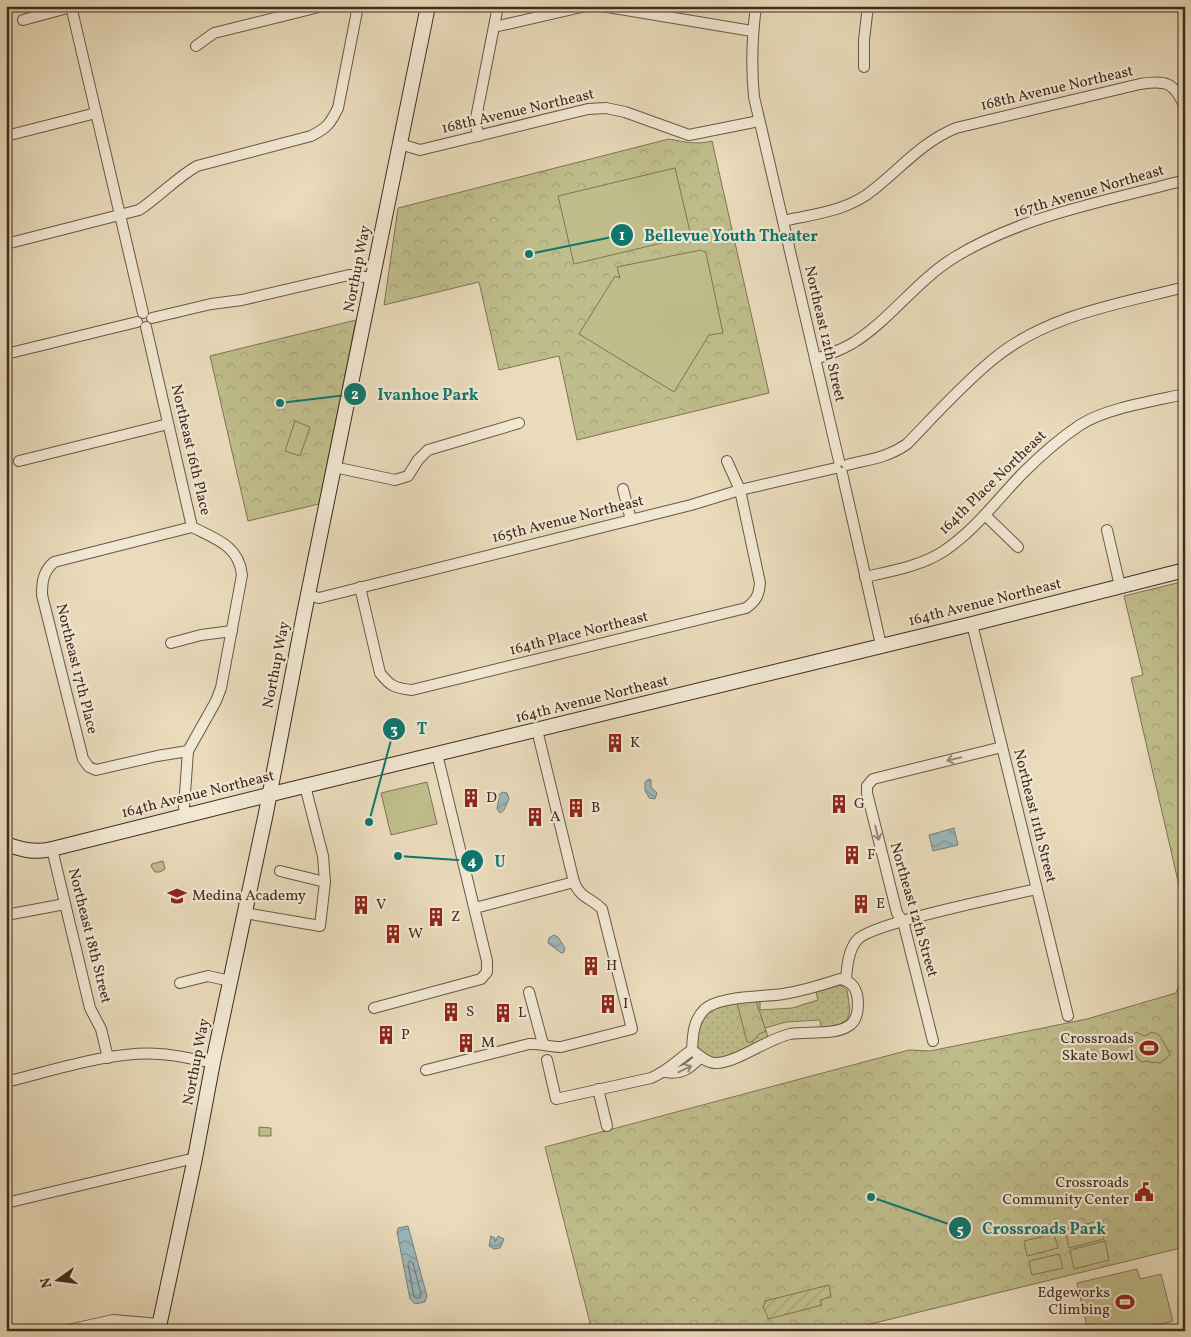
<svg xmlns="http://www.w3.org/2000/svg" width="1191" height="1337" font-family="Vollkorn,serif">
	<style>
		.grass { fill: url(#grass-dots); stroke: #807355 }
		.park { fill: url(#park-crowns); stroke: #807355 }
		.garden { fill: url(#garden-furrows); stroke: #807355 }
		.pitch { fill: #bfbd8b; stroke: #807355 }
		.water { fill: url(#water-waves); stroke: #787f7d }
		.lines { fill: none; stroke-linecap: round; stroke-linejoin: round }
		.shore { stroke: #6f706d; stroke-width: 1 }
		.street-casing { stroke: #6c5646; stroke-width: 12 }
		.secondary-casing { stroke: #42291f; stroke-width: 16 }
		.street { stroke: #f1e8d3; stroke-width: 10 }
		.secondary { stroke: #f1e8d3; stroke-width: 14 }
		.oneway { stroke: #9a8879 }
		.labels { text-anchor: middle; dominant-baseline: central; stroke-width: 4.5; stroke-linejoin: round; paint-order: stroke }
		.street-label { font-size: 15px; fill: #42291f; stroke: #f1e8d3 }
		.poi-label { font-size: 15px; fill: #42291f; stroke: #f1e8d3; text-anchor: start }
		.leader { fill: none; stroke: #0f766e; stroke-width: 2 }
		.callout-dot { fill: #0f766e; stroke: #f1e8d3; stroke-width: 2 }
		.mark-label { font-size: 15px; text-anchor: middle; font-weight: bold; fill: #fff }
		.callout-label { font-size: 16px; text-anchor: middle; font-weight: bold; fill: #0f766e; stroke: #f1e8d3; stroke-width: 4.5; stroke-linejoin: round; paint-order: stroke }
	</style>
	<defs>
		<pattern id="grass-dots" width="8" height="8" patternUnits="userSpaceOnUse" patternTransform="scale(1.25)"><rect width="8" height="8" fill="#bfbd8b"/><path d="M2 2h.1M6 6h.1" fill="none" stroke="#a5a278" stroke-width="1.8" stroke-linecap="round"/></pattern>
		<pattern id="park-crowns" width="20" height="18" patternUnits="userSpaceOnUse" patternTransform="scale(1.25)"><rect width="20" height="18" fill="#bfbd8b"/><path d="M2 6a3 3 0 1 1 6 0M12 15a3 3 0 1 1 6 0" fill="none" stroke="#a5a278"/></pattern>
		<pattern id="garden-furrows" width="10" height="10" patternUnits="userSpaceOnUse" patternTransform="scale(1.25)"><rect width="10" height="10" fill="#bfbd8b"/><path d="M-1 1l2-2M0 10L10 0M9 11l2-2" fill="none" stroke="#a5a278"/></pattern>
		<pattern id="water-waves" width="16" height="10" patternUnits="userSpaceOnUse" patternTransform="scale(1.25)"><rect width="16" height="10" fill="#9cb8bb"/><path d="M0 5q4-4 8 0t8 0" fill="none" stroke="#819697"/></pattern>
	</defs>
	<rect width="100%" height="100%" fill="#e9dbbb"/>
	<filter id="stains"><feTurbulence type="fractalNoise" baseFrequency=".004" numOctaves="4"/><feColorMatrix values="0 0 0 0 .2 0 0 0 0 .09 0 0 0 0 .02 0 0 0 .5 -.17"/></filter>
	<radialGradient id="worn" r=".72"><stop offset=".6" stop-color="#630" stop-opacity="0"/><stop offset="1" stop-color="#630" stop-opacity=".3"/></radialGradient>
	<path class="grass" d="M 840,985 L 847,990 C 852,1020 852,1024 821,1028 L 820,1020 L 786,1022 L 765,1028 L 768,1037 C 754,1044 728,1062 711,1058 C 691,1054 694,1026 705,1014 C 714,1004 748,1000 760,1002 L 760,1010 L 792,1008 L 818,1000 L 816,992 Z"/>
	<g class="park">
		<path d="M 669,139 C 685,142 697,145 712,141 L 769,393 L 577,440 L 559,356 L 499,370 L 479,282 L 384,305 L 398,208 Z"/>
		<polygon points="356,320 319,504 248,521 210,356"/>
		<polygon points="1185,581 1185,925 1181,894 1131,678 1143,675 1124,596"/>
		<polygon points="163,861 165,869 160,872 155,872 151,866 152,864"/>
		<polygon points="1185,972 1185,1247 842,1331 592,1331 545,1147 909,1050 930,1051 1087,1019 1176,993"/>
		<polygon points="756,1001 766,1031 759,1034 752,1042 747,1042 737,1003"/>
		<polygon points="259,1127 271,1128 271,1136 259,1136"/>
	</g>
	<path class="garden" d="M 829,1285 L 831,1297 L 820,1300 L 822,1305 L 768,1319 C 767,1313 764,1311 763,1306 L 765,1304 L 765,1301 Z"/>
	<g class="pitch">
		<polygon points="675,168 691,236 574,264 558,196"/>
		<polygon points="701,250 706,253 723,333 709,335 674,392 579,334 615,276 620,278 617,267"/>
		<polygon points="295,421 310,427 300,456 285,451"/>
		<polygon points="427,782 437,824 391,835 381,793"/>
		<path d="M 1136,1032 L 1145,1036 L 1152,1032 L 1158,1034 C 1163,1041 1168,1049 1170,1055 L 1160,1063 L 1150,1062 L 1147,1061 L 1142,1062 L 1137,1058 C 1135,1050 1130,1048 1130,1038 Z"/>
		<polygon points="1099,1221 1104,1239 1069,1248 1065,1229"/>
		<polygon points="1054,1234 1058,1248 1027,1256 1024,1241"/>
		<polygon points="1105,1241 1109,1260 1074,1269 1070,1250"/>
		<polygon points="1059,1254 1063,1268 1032,1275 1029,1261"/>
		<polygon points="1137,1269 1140,1279 1161,1274 1173,1321 1144,1328 1144,1331 1088,1331 1077,1283"/>
	</g>
	<g class="water">
		<polygon points="649,779 651,780 651,787 657,793 655,799 649,798 645,790 645,782"/>
		<polygon points="503,792 507,793 509,799 504,810 500,813 497,809 499,797 497,796"/>
		<polygon points="954,828 958,845 933,851 929,835"/>
		<polygon points="554,935 558,937 565,948 564,952 561,953 548,943 549,938"/>
		<polygon points="408,1226 427,1296 425,1302 415,1304 410,1299 397,1232 398,1228"/>
		<polygon points="491,1236 495,1238 495,1242 498,1236 504,1239 500,1248 494,1249 489,1246"/>
	</g>
	<g class="lines">
		<polygon class="shore" points="410,1261 413,1263 421,1294 420,1298 416,1298 414,1296 408,1264"/>
		<g class="street-casing">
			<g id="street">
				<polyline points="71,6 143,313"/>
				<polyline points="602,6 752,31"/>
				<path d="M 756,6 C 752,37 751,67 754,97 L 839,461"/>
				<polyline points="23,20 71,7"/>
				<polyline points="494,27 586,6"/>
				<polyline points="196,46 214,33 323,6"/>
				<polyline points="864,67 864,40 868,6"/>
				<polyline points="6,136 96,113"/>
				<polyline points="479,136 475,123 498,6"/>
				<polyline points="400,144 420,150 588,109 606,108 625,112 689,135 759,121"/>
				<path d="M 783,221 C 814,214 848,211 873,190 C 901,168 922,142 956,128 L 1140,84 C 1166,80 1174,82 1185,107"/>
				<path d="M 6,244 L 139,210 C 159,197 176,178 197,166 L 311,136 C 327,128 330,124 338,108 L 358,6"/>
				<polyline points="152,318 211,304 242,300 349,275 372,278"/>
				<path d="M 146,327 L 192,527 C 216,539 239,546 242,575 L 221,688 L 216,701 L 188,751 L 184,807 L 186,816"/>
				<polyline points="6,354 137,322"/>
				<path d="M 815,359 C 828,355 841,350 853,343 C 890,320 916,281 955,257 C 1024,215 1107,201 1185,180"/>
				<polyline points="19,461 168,424"/>
				<path d="M 847,465 C 870,459 887,458 907,444 C 934,416 961,386 991,361 C 1045,315 1118,304 1185,287"/>
				<polyline points="334,467 395,480 408,476 418,460 428,450 519,423"/>
				<polyline points="842,473 881,645"/>
				<polyline points="623,489 631,520"/>
				<polyline points="985,515 1018,547"/>
				<polyline points="1107,530 1120,586"/>
				<path d="M 865,577 C 892,571 921,566 944,551 C 975,530 997,500 1022,474 C 1040,456 1059,439 1080,425 C 1106,408 1154,401 1185,394"/>
				<path d="M 360,587 L 380,673 C 391,687 395,688 412,690 L 746,608 C 756,601 759,595 760,583 L 740,490 L 727,461"/>
				<polyline points="308,595 319,598 691,505 740,490 836,468"/>
				<polyline points="972,624 1068,1016"/>
				<polyline points="171,643 201,635 232,631"/>
				<path d="M 188,751 L 157,756 L 96,770 L 89,767 L 83,759 L 42,595 C 42,581 43,572 54,562 L 192,527"/>
				<polyline points="52,849 90,1008 101,1029 108,1058"/>
				<polyline points="280,871 325,882"/>
				<polyline points="475,908 574,882"/>
				<polyline points="245,913 320,926 325,882 323,856 305,786"/>
				<polyline points="6,915 65,904"/>
				<path d="M 840,979 C 845,980 850,982 853,986 C 860,995 860,1018 850,1025 C 835,1036 807,1031 790,1034 C 767,1039 735,1064 715,1063 C 706,1063 699,1055 692,1050 C 693,1035 693,1021 704,1010 C 717,996 764,997 783,994 C 802,991 822,985 840,979 Z"/>
				<path d="M 846,980 C 847,967 848,951 857,940 C 871,923 1007,896 1037,889"/>
				<polyline points="180,983 208,976 230,981"/>
				<polyline points="529,992 543,1044"/>
				<polyline points="374,1008 481,979 487,972 487,961 437,754"/>
				<polyline points="933,1041 903,921 897,913 867,793 867,786 873,779 1002,747"/>
				<path d="M 547,1060 L 556,1099 L 651,1078 C 668,1071 677,1060 692,1050"/>
				<path d="M 426,1070 L 529,1044 C 540,1043 549,1047 561,1047 L 632,1029 L 602,909 C 591,898 580,898 574,882 L 537,730"/>
				<path d="M 666,1072 C 682,1075 690,1068 701,1057"/>
				<path d="M 6,1082 C 51,1071 114,1050 160,1054 C 178,1055 195,1060 213,1062"/>
				<polyline points="598,1089 607,1126"/>
				<polyline points="6,1203 195,1158"/>
				<polyline points="64,1331 113,1320 159,1324"/>
			</g>
		</g>
		<g class="secondary-casing">
			<g id="secondary">
				<path d="M 6,844 C 22,850 35,853 52,849 L 284,791 L 972,624 L 1185,570"/>
				<polyline points="158,1331 195,1158 213,1062 266,813 304,614 428,6"/>
			</g>
		</g>
		<use href="#street" class="street"/>
		<use href="#secondary" class="secondary"/>
	</g>
	<defs><path id="oneway-shaft" d="M-6 0H5M1.5-3L5.5 0L1.5 3" fill="none" stroke-width="1.6" stroke-linecap="round" stroke-linejoin="round" transform="scale(1.25)"/></defs>
	<g class="oneway">
		<use href="#oneway-shaft" transform="translate(954 759) rotate(166)"/>
		<use href="#oneway-shaft" transform="translate(877 833) rotate(76)"/>
		<use href="#oneway-shaft" transform="translate(685 1069) rotate(-26)"/>
	</g>
	<defs>
		<g id="building-bare" transform="scale(1.5)"><path d="M-4-6H4V6H1V3H-1V6H-4ZM-2.5-4.3h1.7v1.8h-1.7ZM.8-4.3h1.7v1.8H.8ZM-2.5-1h1.7V.8h-1.7ZM.8-1h1.7V.8H.8Z" fill="#8f2418" stroke="#f1e8d3" stroke-width="2.5" paint-order="stroke"/></g>
		<g id="school-bare" transform="scale(1.5)"><path d="M0-5L7-2L0 1L-7-2ZM-4 1L0 2.5L4 1V4Q0 6-4 4Z" fill="#8f2418" stroke="#f1e8d3" stroke-width="2.5" paint-order="stroke"/></g>
		<g id="stadium-bare" transform="scale(1.5)"><path d="M0-5a6.5 5 0 1 0 0 10a6.5 5 0 1 0 0-10ZM-3.5-1.8h7v3.6h-7Z" fill="#8f2418" stroke="#f1e8d3" stroke-width="2.5" paint-order="stroke"/></g>
		<g id="civic-bare" transform="scale(1.5)"><path d="M-.6-6.5H3V-4.5H.6V-3L4-1V1h2V6H-6V1h2V-1L-.6-3ZM-1.2 2.5V6h2.4V2.5Z" fill="#8f2418" stroke="#f1e8d3" stroke-width="2.5" paint-order="stroke"/></g>
	</defs>
	<g fill-rule="evenodd">
		<use href="#building-bare" x="615" y="743"/>
		<use href="#building-bare" x="471" y="798"/>
		<use href="#building-bare" x="839" y="804"/>
		<use href="#building-bare" x="576" y="808"/>
		<use href="#building-bare" x="535" y="817"/>
		<use href="#building-bare" x="852" y="855"/>
		<use href="#school-bare" x="177" y="896"/>
		<use href="#building-bare" x="861" y="904"/>
		<use href="#building-bare" x="361" y="905"/>
		<use href="#building-bare" x="436" y="917"/>
		<use href="#building-bare" x="393" y="934"/>
		<use href="#building-bare" x="591" y="966"/>
		<use href="#building-bare" x="608" y="1004"/>
		<use href="#building-bare" x="451" y="1012"/>
		<use href="#building-bare" x="503" y="1013"/>
		<use href="#building-bare" x="386" y="1035"/>
		<use href="#building-bare" x="466" y="1043"/>
		<use href="#stadium-bare" x="1149" y="1048"/>
		<use href="#civic-bare" x="1144" y="1192"/>
		<use href="#stadium-bare" x="1125" y="1302"/>
	</g>
	<g class="labels">
		<g class="street-label">
			<text transform="translate(1057 89) rotate(-13)">168th Avenue Northeast</text>
			<text transform="translate(518 112) rotate(-13)">168th Avenue Northeast</text>
			<text transform="translate(1089 192) rotate(-16)">167th Avenue Northeast</text>
			<text transform="translate(358 269) rotate(-79)">Northup Way</text>
			<text transform="translate(824 334) rotate(77)">Northeast 12th Street</text>
			<text transform="translate(190 450) rotate(77)">Northeast 16th Place</text>
			<text transform="translate(993 483) rotate(-44)">164th Place Northeast</text>
			<text transform="translate(568 520) rotate(-14)">165th Avenue Northeast</text>
			<text transform="translate(985 603) rotate(-14)">164th Avenue Northeast</text>
			<text transform="translate(579 634) rotate(-14)">164th Place Northeast</text>
			<text transform="translate(277 665) rotate(-79)">Northup Way</text>
			<text transform="translate(76 669) rotate(76)">Northeast 17th Place</text>
			<text transform="translate(592 700) rotate(-14)">164th Avenue Northeast</text>
			<text transform="translate(198 795) rotate(-14)">164th Avenue Northeast</text>
			<text transform="translate(1034 816) rotate(76)">Northeast 11th Street</text>
			<text transform="translate(913 910) rotate(74)">Northeast 12th Street</text>
			<text transform="translate(89 936) rotate(76)">Northeast 18th Street</text>
			<text transform="translate(197 1062) rotate(-79)">Northup Way</text>
		</g>
		<g class="poi-label">
			<text x="630" y="743">K</text>
			<text x="486" y="798">D</text>
			<text x="854" y="804">G</text>
			<text x="591" y="808">B</text>
			<text x="550" y="817">A</text>
			<text x="867" y="855">F</text>
			<text x="192" y="896">Medina Academy</text>
			<text x="876" y="904">E</text>
			<text x="376" y="905">V</text>
			<text x="451" y="917">Z</text>
			<text x="408" y="934">W</text>
			<text x="606" y="966">H</text>
			<text x="623" y="1004">I</text>
			<text x="466" y="1012">S</text>
			<text x="518" y="1013">L</text>
			<text x="401" y="1035">P</text>
			<text x="1134" y="1039" text-anchor="end">Crossroads<tspan x="1134" dy="17">Skate Bowl</tspan></text>
			<text x="481" y="1043">M</text>
			<text x="1129" y="1183" text-anchor="end">Crossroads<tspan x="1129" dy="17">Community Center</tspan></text>
			<text x="1110" y="1293" text-anchor="end">Edgeworks<tspan x="1110" dy="17">Climbing</tspan></text>
		</g>
	</g>
	<path class="leader" d="M529 254L622 235M280 403L355 394M369 822L394 729M398 856L472 861M871 1197L960 1228"/>
	<g class="callout-dot">
		<circle cx="529" cy="254" r="5"/>
		<circle cx="280" cy="403" r="5"/>
		<circle cx="369" cy="822" r="5"/>
		<circle cx="398" cy="856" r="5"/>
		<circle cx="871" cy="1197" r="5"/>
		<circle cx="622" cy="235" r="12"/>
		<circle cx="355" cy="394" r="12"/>
		<circle cx="394" cy="729" r="12"/>
		<circle cx="472" cy="861" r="12"/>
		<circle cx="960" cy="1228" r="12"/>
	</g>
	<g class="mark-label">
		<text x="622" y="240">1</text>
		<text x="355" y="399">2</text>
		<text x="394" y="734">3</text>
		<text x="472" y="866">4</text>
		<text x="960" y="1234">5</text>
	</g>
	<g class="callout-label">
		<text x="731" y="241">Bellevue Youth Theater</text>
		<text x="428" y="400">Ivanhoe Park</text>
		<text x="422" y="734">T</text>
		<text x="500" y="867">U</text>
		<text x="1044" y="1234">Crossroads Park</text>
	</g>
	<rect width="1191" height="1337" fill="none" stroke="#e9dbbb" stroke-width="25"/>
	<rect x="8" y="8" width="1176" height="1322" fill="none" stroke="#42291f" stroke-width="2.5"/>
	<rect x="12" y="12" width="1166" height="1312" fill="none" stroke="#42291f"/>
	<g transform="translate(58 1280) rotate(256)" stroke="#f1e8d3" stroke-width="4" paint-order="stroke">
	<path d="M0-4L9 19L0 12L-9 19Z" fill="#42291f"/>
	<text y="-8" font-size="14" font-weight="bold" text-anchor="middle" fill="#42291f">N</text>
	</g>
	<rect width="100%" height="100%" filter="url(#stains)"/>
	<rect width="100%" height="100%" fill="url(#worn)"/>
</svg>
